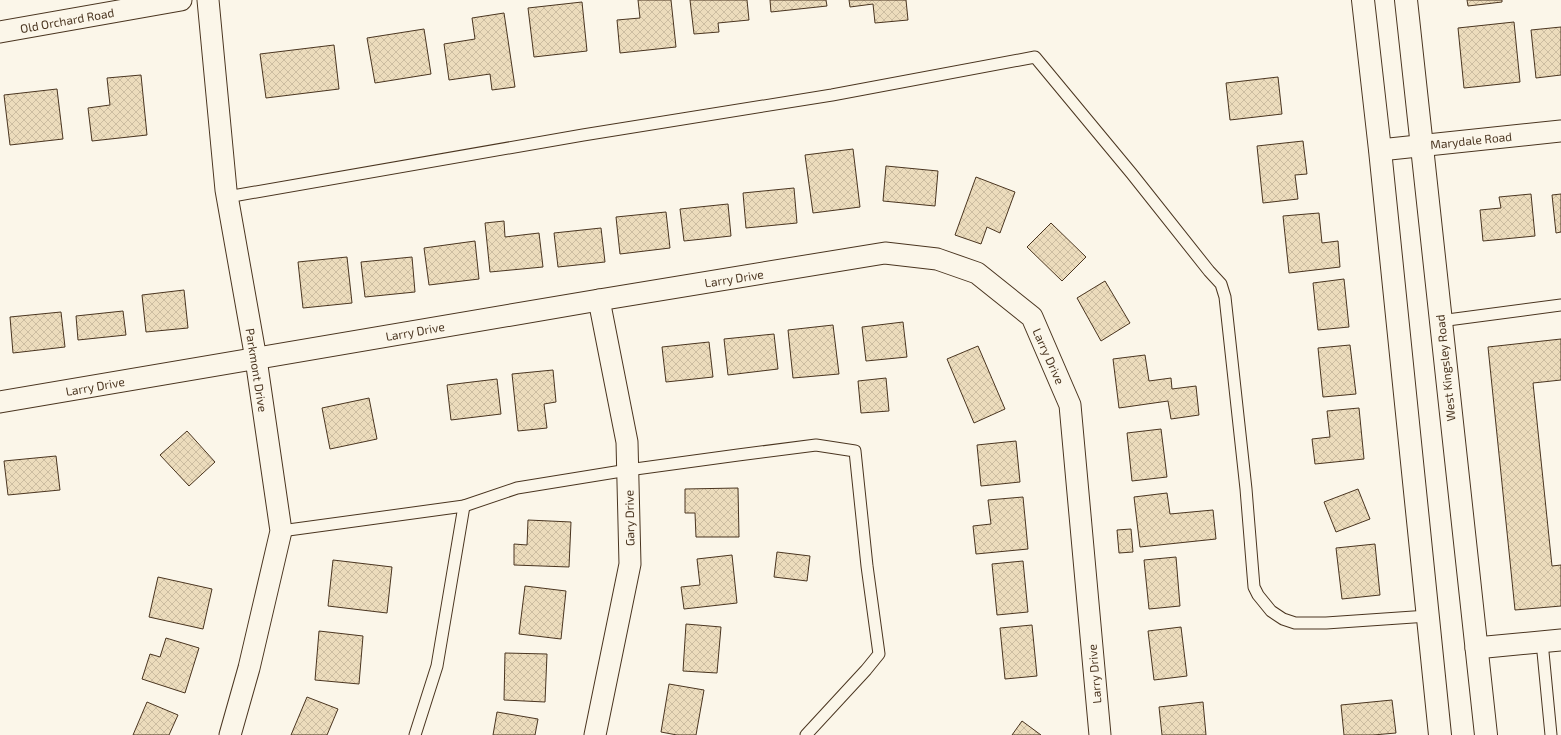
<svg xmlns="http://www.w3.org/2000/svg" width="1561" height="735" font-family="'Exo 2',sans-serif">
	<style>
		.building { fill: url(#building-cross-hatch); stroke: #4a3520 }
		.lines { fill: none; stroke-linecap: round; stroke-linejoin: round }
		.lane-casing { stroke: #4a3520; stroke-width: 13 }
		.street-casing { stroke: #4a3520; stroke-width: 23 }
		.secondary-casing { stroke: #4a3520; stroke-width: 24 }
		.lane { stroke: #fbf6e9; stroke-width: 11 }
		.street { stroke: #fbf6e9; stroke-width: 21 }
		.secondary { stroke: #fbf6e9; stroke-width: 22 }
		.labels { text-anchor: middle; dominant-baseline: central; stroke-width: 3; stroke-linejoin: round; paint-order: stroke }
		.street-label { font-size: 12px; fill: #4a3520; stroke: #fbf6e9 }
	</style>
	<defs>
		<pattern id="building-cross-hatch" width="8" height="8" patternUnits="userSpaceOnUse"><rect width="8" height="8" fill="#ecdcbc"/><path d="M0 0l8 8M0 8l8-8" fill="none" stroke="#ccbda1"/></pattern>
	</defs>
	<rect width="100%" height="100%" fill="#fbf6e9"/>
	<g class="building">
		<polygon points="638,0 671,0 676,47 620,53 617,20 640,18"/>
		<polygon points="690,0 747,0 749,20 718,23 719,32 694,34"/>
		<polygon points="770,0 826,0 827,6 771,12"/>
		<polygon points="849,0 906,0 908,20 875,23 873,4 850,7"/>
		<polygon points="1467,0 1502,0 1502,2 1468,6"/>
		<polygon points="582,2 587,51 534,57 528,8"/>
		<polygon points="504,13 515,87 492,90 490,74 449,80 444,44 475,39 472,18"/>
		<polygon points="1514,22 1520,82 1464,88 1458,28"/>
		<polygon points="1561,27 1561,75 1536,78 1531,30"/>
		<polygon points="424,29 431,74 375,83 367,38"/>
		<polygon points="334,45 339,89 266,98 260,54"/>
		<polygon points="141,75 147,135 92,141 88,108 110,105 107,78"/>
		<polygon points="1278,77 1282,114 1230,120 1226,83"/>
		<polygon points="57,89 63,139 10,145 4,95"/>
		<polygon points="1303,141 1307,174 1295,175 1298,199 1263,203 1257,146"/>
		<polygon points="853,149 860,207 813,213 805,155"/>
		<polygon points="886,166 938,171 935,206 883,201"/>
		<polygon points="976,177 1015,192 1000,233 987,227 981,244 955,235"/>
		<polygon points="794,188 797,223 746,228 743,193"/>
		<polygon points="1531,194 1535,236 1483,241 1480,210 1501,208 1499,197"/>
		<polygon points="1561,194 1561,232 1556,233 1552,195"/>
		<polygon points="728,204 731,236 684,241 680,209"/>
		<polygon points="666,212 670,248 620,254 616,217"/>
		<polygon points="1319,213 1322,243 1338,241 1340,267 1289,273 1283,216"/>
		<polygon points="504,221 505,237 539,233 543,267 490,272 485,223"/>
		<polygon points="1051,223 1086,257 1062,281 1027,247"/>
		<polygon points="601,228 605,262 558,267 554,233"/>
		<polygon points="475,241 479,279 429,285 424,248"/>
		<polygon points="347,257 352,303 303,308 298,262"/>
		<polygon points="412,257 415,292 365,297 361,262"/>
		<polygon points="1344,279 1349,327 1318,330 1313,283"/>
		<polygon points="1105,281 1130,323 1101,341 1077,298"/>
		<polygon points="184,290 188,328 146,332 142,295"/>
		<polygon points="123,311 126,335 78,340 76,316"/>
		<polygon points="61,312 65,347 13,353 10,317"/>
		<polygon points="903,322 907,357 866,361 862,327"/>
		<polygon points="833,325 839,374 793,378 788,330"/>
		<polygon points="774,334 778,369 728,375 724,339"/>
		<polygon points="1561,339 1561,380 1533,383 1552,566 1561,565 1561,606 1515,610 1488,347"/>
		<polygon points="709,342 713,377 666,382 662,347"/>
		<polygon points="1350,345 1356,394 1323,397 1318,348"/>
		<polygon points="978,346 1005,409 974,423 947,359"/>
		<polygon points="1145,355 1149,381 1171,378 1172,389 1196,386 1199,415 1171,419 1168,401 1119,408 1113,359"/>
		<polygon points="553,370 556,402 544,404 547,428 518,431 512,374"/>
		<polygon points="886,378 889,411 861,413 858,381"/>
		<polygon points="497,379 501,414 451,420 447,385"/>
		<polygon points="369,398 377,439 330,449 322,408"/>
		<polygon points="1359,408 1364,459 1315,464 1312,439 1330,437 1327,411"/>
		<polygon points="1161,429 1167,477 1132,481 1127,433"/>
		<polygon points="187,431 215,462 189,486 160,455"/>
		<polygon points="1016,441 1020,482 981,486 977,445"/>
		<polygon points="56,456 60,490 8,495 4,461"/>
		<polygon points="738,488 739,537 696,537 695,513 685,513 685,489"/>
		<polygon points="1358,489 1370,519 1336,532 1324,502"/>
		<polygon points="1167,493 1170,514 1213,510 1216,539 1140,547 1134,497"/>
		<polygon points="1023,497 1028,549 976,554 973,526 991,524 988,500"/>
		<polygon points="528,520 571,522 569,567 514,565 514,544 527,545"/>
		<polygon points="1131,529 1133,552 1119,553 1117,530"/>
		<polygon points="1375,544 1380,595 1342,599 1336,548"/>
		<polygon points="777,552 810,556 807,581 774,577"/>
		<polygon points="732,555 737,603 684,609 681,587 700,585 697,559"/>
		<polygon points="1176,557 1180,606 1149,609 1144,560"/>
		<polygon points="333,560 392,567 387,613 328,606"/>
		<polygon points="1023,561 1028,612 997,615 992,564"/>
		<polygon points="158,577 212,589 203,629 149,617"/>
		<polygon points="525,586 566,591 561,639 519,634"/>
		<polygon points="686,624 721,627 717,673 683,671"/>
		<polygon points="1032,625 1037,676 1005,679 1000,628"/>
		<polygon points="1181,627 1187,676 1154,680 1148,631"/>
		<polygon points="319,631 363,636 359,684 315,680"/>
		<polygon points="166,638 199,648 185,693 142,679 150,654 160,657"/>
		<polygon points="505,653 547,654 545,702 504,700"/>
		<polygon points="669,684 704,690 696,735 677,735 661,732"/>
		<polygon points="307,697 338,709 327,735 291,735"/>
		<polygon points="1392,700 1396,733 1373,735 1344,735 1341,705"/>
		<polygon points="147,702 178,715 169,735 133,735"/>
		<polygon points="1203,702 1206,735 1162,735 1159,707"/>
		<polygon points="497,712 538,719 535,735 493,735"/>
		<polygon points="1022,721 1041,735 1012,735"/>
	</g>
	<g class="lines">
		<g class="lane-casing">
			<g id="lane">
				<polyline points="227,197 583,135 832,95 1035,57 1132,174 1209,271 1221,284 1225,297 1246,489 1254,587 1258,595 1271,611 1283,619 1295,623 1326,623 1428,616"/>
				<polyline points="1440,321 1561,305"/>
				<polyline points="281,531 464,506 517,488 628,470 738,455 816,445 855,451 867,566 879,654 866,670 806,735"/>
				<polyline points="1542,642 1551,735"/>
				<polyline points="415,735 437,666 464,506"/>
			</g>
		</g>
		<g class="street-casing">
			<g id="street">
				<polyline points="208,0 226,190 256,359 281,531 249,668 230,735"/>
				<polyline points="0,32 181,0"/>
				<polyline points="1380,150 1561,131"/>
				<polyline points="0,402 599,300 885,253 937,259 977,273 1032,317 1070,405 1100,735"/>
				<polyline points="1476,648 1561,640"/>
				<polyline points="595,735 630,564 627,442 599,300"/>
			</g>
		</g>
		<g class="secondary-casing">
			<g id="secondary">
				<polyline points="1363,0 1380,150 1440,735"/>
				<polyline points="1406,0 1486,735"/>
			</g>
		</g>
		<use href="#lane" class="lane"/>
		<use href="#street" class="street"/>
		<use href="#secondary" class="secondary"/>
	</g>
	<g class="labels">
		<g class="street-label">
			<text transform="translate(67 20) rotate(-10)">Old Orchard Road</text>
			<text transform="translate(1471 140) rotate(-6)">Marydale Road</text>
			<text transform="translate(734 278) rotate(-9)">Larry Drive</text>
			<text transform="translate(415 331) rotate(-10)">Larry Drive</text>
			<text transform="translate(1049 356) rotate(66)">Larry Drive</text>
			<text transform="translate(1445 368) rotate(-96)">West Kingsley Road</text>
			<text transform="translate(257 370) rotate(81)">Parkmont Drive</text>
			<text transform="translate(95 386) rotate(-10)">Larry Drive</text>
			<text transform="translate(629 518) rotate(-91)">Gary Drive</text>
			<text transform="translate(1094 674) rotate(-95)">Larry Drive</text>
		</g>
	</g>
</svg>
